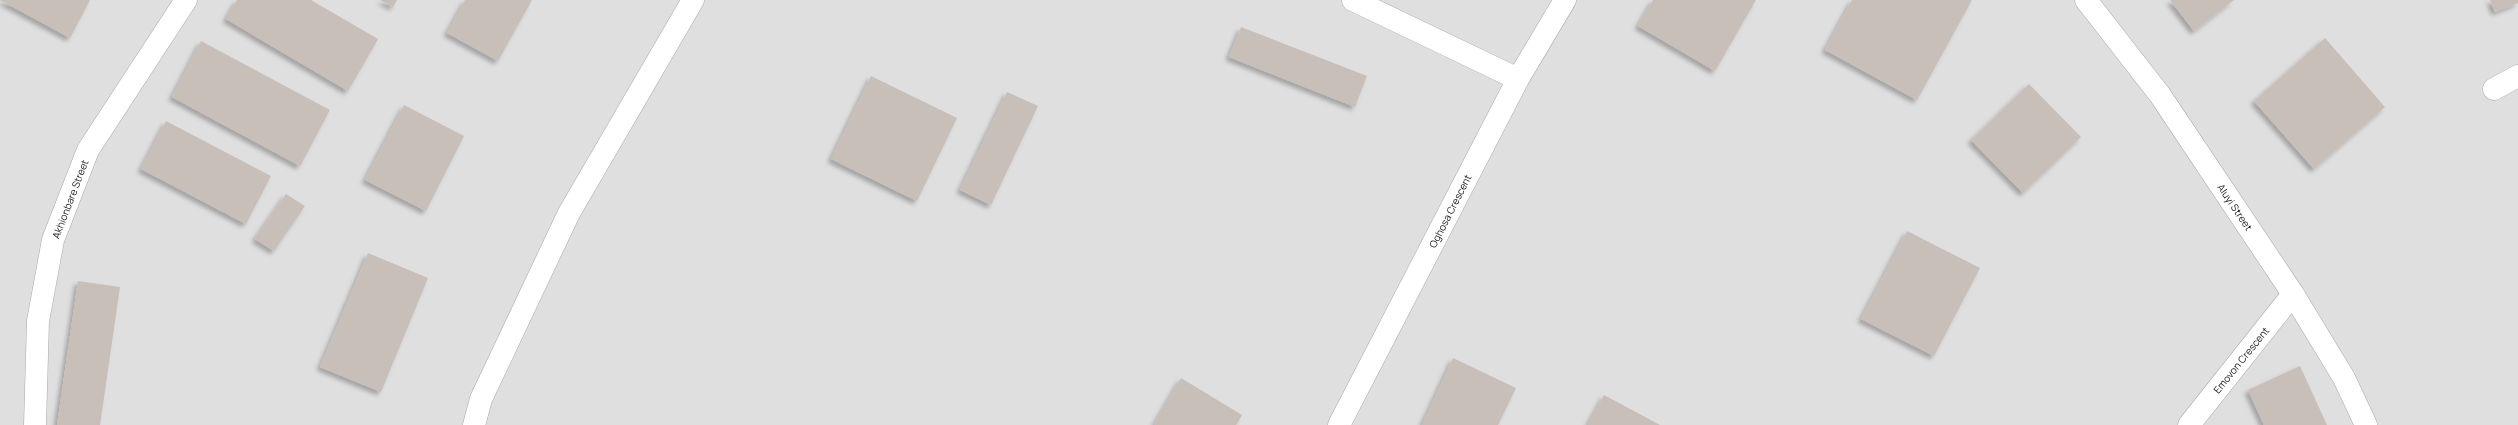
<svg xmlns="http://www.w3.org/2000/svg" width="2518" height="425" font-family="Manrope,sans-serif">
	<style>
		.residential { fill: #e0dfdf }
		.building { fill: #c7bfb8; filter: url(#shadow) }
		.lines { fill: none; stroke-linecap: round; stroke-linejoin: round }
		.minor-casing { stroke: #a9a9a9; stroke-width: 23 }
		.minor { stroke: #fff; stroke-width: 22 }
		.labels { text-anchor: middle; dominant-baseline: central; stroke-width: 3.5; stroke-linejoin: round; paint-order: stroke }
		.street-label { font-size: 10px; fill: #222; stroke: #fff }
	</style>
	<defs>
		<filter id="shadow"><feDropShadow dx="-3.5" dy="3.5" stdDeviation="2" flood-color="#0004"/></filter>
	</defs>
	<rect width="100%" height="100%" fill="#f2efe9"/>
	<rect class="residential" x="0" y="0" width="2518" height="425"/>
	<g class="building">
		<polygon points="0,0 90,0 70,38"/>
		<polygon points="237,0 311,0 378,39 348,91 226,19"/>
		<polygon points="380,0 397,0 393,7"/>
		<polygon points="465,0 532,0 498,61 447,33"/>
		<polygon points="1653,0 1756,0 1715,71 1638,26"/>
		<polygon points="1852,0 1972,0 1917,100 1825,50"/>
		<polygon points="2170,0 2234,0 2194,31"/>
		<polygon points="2490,0 2518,0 2518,3 2495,12"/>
		<polygon points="1241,27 1367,76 1355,107 1229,57"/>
		<polygon points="2325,38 2385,107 2314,169 2254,101"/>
		<polygon points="201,41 330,110 300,166 172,97"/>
		<polygon points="871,76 957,118 917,201 831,159"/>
		<polygon points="2029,84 2081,137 2023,193 1971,140"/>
		<polygon points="1007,92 1038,106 991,205 960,190"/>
		<polygon points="404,105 464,136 426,211 365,180"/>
		<polygon points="166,121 271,176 246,224 141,169"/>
		<polygon points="286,194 305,206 274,251 255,239"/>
		<polygon points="1907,231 1980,268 1934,356 1861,319"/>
		<polygon points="368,253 428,278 381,392 320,367"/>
		<polygon points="78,281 120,287 100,425 57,425"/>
		<polygon points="1453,358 1516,388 1498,425 1422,425"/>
		<polygon points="2300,366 2327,425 2264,425 2248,390"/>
		<polygon points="1181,378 1242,415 1236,425 1154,425"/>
		<polygon points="1604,395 1660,425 1588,425"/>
	</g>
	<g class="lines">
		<g class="minor-casing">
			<g id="minor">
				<polyline points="1353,0 1518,79"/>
				<polyline points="2086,0 2160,95 2293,294 2344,378 2366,425"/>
				<polyline points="2494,89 2518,76"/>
				<polyline points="35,425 38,321 53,240 88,150 186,0"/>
				<polyline points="474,425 481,399 569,213 693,0"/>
				<polyline points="1339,425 1518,79 1565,0"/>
				<polyline points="2189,425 2293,294"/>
			</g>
		</g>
		<use href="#minor" class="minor"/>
	</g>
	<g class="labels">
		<g class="street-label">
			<text transform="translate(70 199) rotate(-69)">Akhionbare Street</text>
			<text transform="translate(2235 207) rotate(56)">Aluyi Street</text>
			<text transform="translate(1450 211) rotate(-63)">Oghosa Crescent</text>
			<text transform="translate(2241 360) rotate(-51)">Emovon Crescent</text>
		</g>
	</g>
</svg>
